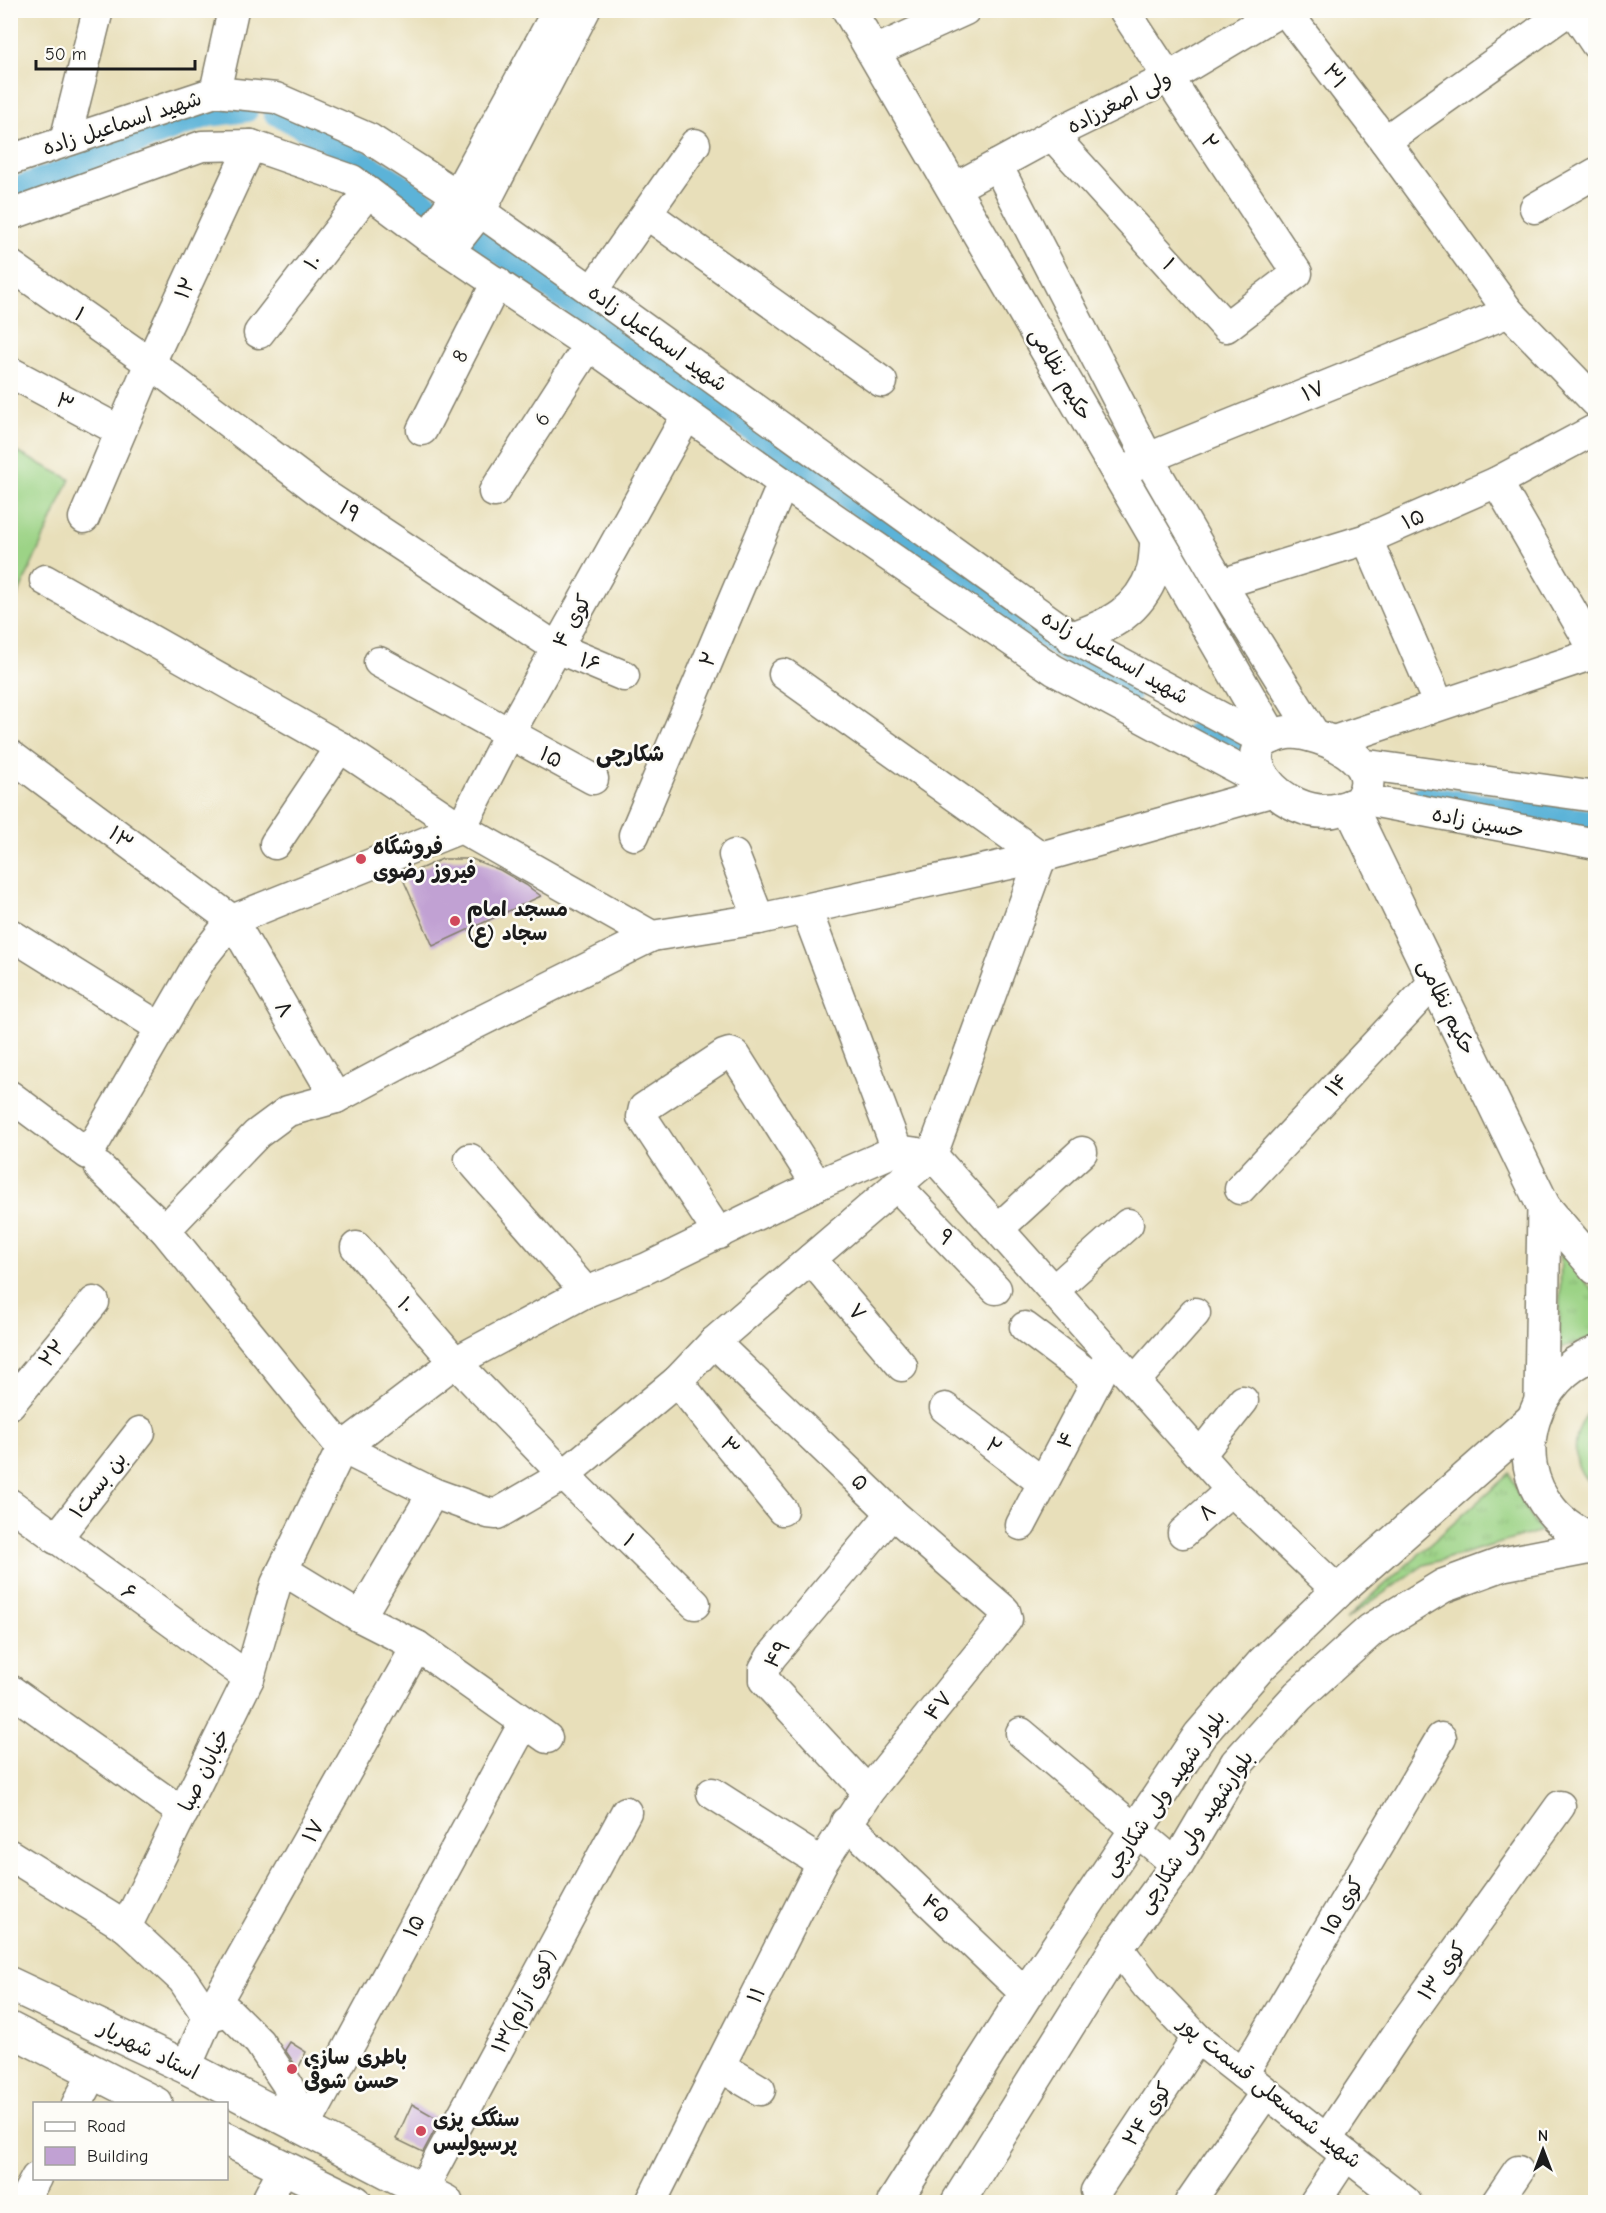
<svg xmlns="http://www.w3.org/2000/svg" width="1606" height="2213" font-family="'Comic Neue','Playpen Sans Arabic',sans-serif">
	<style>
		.grass { fill: url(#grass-tufts); stroke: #5c7851; stroke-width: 1.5 }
		.garden { fill: #9cd386; stroke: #5c7851; stroke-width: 1.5 }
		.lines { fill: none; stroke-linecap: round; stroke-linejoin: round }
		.canal { stroke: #5bb3d8; stroke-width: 22 }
		.building { fill: #c1a1d3 }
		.minor-casing { stroke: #827e6b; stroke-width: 33 }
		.major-casing { stroke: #827e6b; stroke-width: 36 }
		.minor { stroke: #fff; stroke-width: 30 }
		.major { stroke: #fff; stroke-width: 33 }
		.poi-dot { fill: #d1495b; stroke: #fdfcf7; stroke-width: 2 }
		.labels { text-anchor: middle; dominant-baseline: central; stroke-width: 5; stroke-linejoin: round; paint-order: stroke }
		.street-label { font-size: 21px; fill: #1c1c1c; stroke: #fdfcf7 }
		.poi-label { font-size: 21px; font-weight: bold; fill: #1c1c1c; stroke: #fdfcf7; text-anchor: start }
		.neighbourhood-label { font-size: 22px; font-weight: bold; fill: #1c1c1c; stroke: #fdfcf7 }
	</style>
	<defs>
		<pattern id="grass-tufts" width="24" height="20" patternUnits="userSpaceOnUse" patternTransform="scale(1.5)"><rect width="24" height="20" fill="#9cd386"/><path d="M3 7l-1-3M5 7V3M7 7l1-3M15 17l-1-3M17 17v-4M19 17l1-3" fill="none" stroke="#86b573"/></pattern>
	</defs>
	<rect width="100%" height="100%" fill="#fdfcf7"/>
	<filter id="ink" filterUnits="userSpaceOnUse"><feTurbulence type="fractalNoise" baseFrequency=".0167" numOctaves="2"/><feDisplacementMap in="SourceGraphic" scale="12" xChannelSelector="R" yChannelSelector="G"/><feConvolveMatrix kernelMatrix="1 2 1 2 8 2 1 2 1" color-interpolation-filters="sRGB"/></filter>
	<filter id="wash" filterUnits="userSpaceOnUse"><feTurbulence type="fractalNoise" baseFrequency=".008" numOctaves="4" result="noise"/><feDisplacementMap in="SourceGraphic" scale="24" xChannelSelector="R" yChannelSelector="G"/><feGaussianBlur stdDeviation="1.35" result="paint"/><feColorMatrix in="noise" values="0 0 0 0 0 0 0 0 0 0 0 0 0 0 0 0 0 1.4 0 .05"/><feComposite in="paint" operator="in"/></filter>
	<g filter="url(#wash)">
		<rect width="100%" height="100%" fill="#e8dfba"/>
		<g class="grass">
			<polygon points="1561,1250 1595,1294 1596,1336 1559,1349"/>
			<path d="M 1595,1405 L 1595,1488 C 1567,1467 1571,1427 1595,1405 Z"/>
			<path d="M 1510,1473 C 1518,1495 1525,1515 1542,1531 L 1424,1565 L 1345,1620 Z"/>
		</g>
		<polygon class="garden" points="11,449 70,479 11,611"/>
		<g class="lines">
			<g class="canal">
				<polyline points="274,113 391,177 1129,697"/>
				<polyline points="10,190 209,116 247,111"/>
				<polyline points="1195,733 1249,754"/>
				<polyline points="1422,796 1596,821"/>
			</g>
		</g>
		<g id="blocks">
			<g class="building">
				<polygon points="442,859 472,859 500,870 526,885 541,896 433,946 402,877"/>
				<polygon points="290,2042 306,2052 298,2069 285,2050"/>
				<polygon points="412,2104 440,2120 423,2152 396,2139"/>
			</g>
		</g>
	</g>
	<g filter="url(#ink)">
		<use href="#blocks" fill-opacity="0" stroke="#827e6b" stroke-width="1.5"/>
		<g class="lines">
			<g class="minor-casing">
				<g id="minor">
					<polyline points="1285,10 1385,141"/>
					<polyline points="1569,10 1385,141 1509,312 1596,402"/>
					<polyline points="1573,10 1596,44"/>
					<polyline points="873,52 965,10"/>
					<polyline points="215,92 233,10"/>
					<polyline points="1052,135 1226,327 1297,273 1124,10"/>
					<polyline points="65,141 98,10"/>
					<polyline points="10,160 215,92 276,98 370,139 457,195 592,291 1073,638 1265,741"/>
					<polyline points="997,165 1148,458 1221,584 1316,737"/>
					<polyline points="953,189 1052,135 1168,78 1282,10"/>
					<polyline points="1535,208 1596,173"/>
					<polyline points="647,214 882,382"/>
					<polyline points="10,215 202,146 251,145 352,180 428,237 589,345 783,483 1054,670 1266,784"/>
					<polyline points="428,237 457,195 558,10"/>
					<polyline points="449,251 480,212 585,10"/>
					<polyline points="10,265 150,363 319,491 557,648 624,676"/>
					<polyline points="592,291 695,144"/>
					<polyline points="259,333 368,192"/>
					<polyline points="10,372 120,431"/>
					<polyline points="422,430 497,282"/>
					<polyline points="1132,467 1148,458 1509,312"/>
					<polyline points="1497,482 1596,653"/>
					<polyline points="494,492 589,345"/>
					<polyline points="84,518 150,363 251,145"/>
					<polyline points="1367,539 1439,705"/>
					<polyline points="45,580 340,747 461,828 509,734 687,415"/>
					<polyline points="1221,584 1367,539 1497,482 1596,429"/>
					<polyline points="379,662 593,779"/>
					<polyline points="1331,742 1596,653"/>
					<polyline points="10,755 232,920 336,1098"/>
					<polyline points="1361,764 1596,797"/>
					<polyline points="1361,799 1596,844"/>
					<polyline points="634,835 783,483"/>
					<polyline points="275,844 340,747"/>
					<polyline points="734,855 759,919"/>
					<polyline points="806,909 897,1150"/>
					<polyline points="10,934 161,1028"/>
					<polyline points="10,1096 88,1154 201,959 232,920 461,828 652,936 759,919 1041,857 1274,791"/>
					<polyline points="470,1159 586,1292"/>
					<polyline points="100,1168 165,1230 257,1134 288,1111 336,1098 475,1024 652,936"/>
					<polyline points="896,1185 996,1289"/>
					<polyline points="1240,1189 1435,981"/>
					<polyline points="999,1228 1082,1152"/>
					<polyline points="165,1230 342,1448 433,1493 488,1513 497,1514 564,1475 677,1381 714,1342 932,1155 1041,857 784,674"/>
					<polyline points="719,1234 642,1117 644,1108 724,1055 730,1053 735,1055 817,1185"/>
					<polyline points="356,1247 455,1362 564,1475 695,1604"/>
					<polyline points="811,1259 902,1366"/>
					<polyline points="1054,1290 1128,1224"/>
					<polyline points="1025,1327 1097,1381"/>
					<polyline points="677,1381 782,1510"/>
					<polyline points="1135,1381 1195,1313"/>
					<polyline points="10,1404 94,1302"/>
					<polyline points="945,1408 1043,1483"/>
					<polyline points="1200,1455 1243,1401"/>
					<polyline points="10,1504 249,1678"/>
					<polyline points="1021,1525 1111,1354"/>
					<polyline points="1183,1533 1231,1490"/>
					<polyline points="56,1539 140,1432"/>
					<polyline points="283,1570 360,1617 417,1646 547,1738"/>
					<polyline points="360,1617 433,1493"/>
					<polyline points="10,1690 183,1813"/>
					<polyline points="1021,1733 1177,1865"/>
					<polyline points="868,1792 764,1680 764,1669 771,1657 892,1513"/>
					<polyline points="712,1793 822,1863"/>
					<polyline points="846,1822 1026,1994"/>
					<polyline points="10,1855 126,1927"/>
					<polyline points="1117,1947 1147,1986 1197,2038 1406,2202"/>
					<polyline points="208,2017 417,1646"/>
					<polyline points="208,2017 228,2011 259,2042 287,2084 304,2129"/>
					<polyline points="186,2067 208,2017 183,1980 126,1927 249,1678 276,1584 342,1448 455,1362 586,1292 647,1268 817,1185 897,1150 932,1155 1231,1490 1338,1591"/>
					<polyline points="721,2067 760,2090"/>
					<polyline points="1243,2074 1441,1738"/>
					<polyline points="77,2104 94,2072"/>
					<polyline points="304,2129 524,1723"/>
					<polyline points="1327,2139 1406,2021 1560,1806"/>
					<polyline points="422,2190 626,1812"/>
					<polyline points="1096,2191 1197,2038"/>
					<polyline points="23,2202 36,2178"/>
					<polyline points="266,2202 284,2167"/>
					<polyline points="651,2202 822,1863 868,1792 1007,1619 1005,1611 892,1513 714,1342"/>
					<polyline points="1190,2202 1266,2092"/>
					<polyline points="1315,2202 1346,2155"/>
					<polyline points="1497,2202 1518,2171"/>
				</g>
			</g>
			<g class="major-casing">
				<g id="major">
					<polyline points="849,10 1272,737"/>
					<path d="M 1073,638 C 1111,625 1139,611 1153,572 C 1156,562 1156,549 1157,539"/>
					<path d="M 1292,732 C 1321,733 1387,760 1361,799 C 1357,805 1348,807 1341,809 C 1282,826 1213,739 1292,732 Z"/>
					<polyline points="1350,806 1544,1207 1596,1268"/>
					<path d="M 1596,1353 C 1534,1376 1506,1457 1551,1510 C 1563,1525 1578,1533 1596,1542"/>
					<polyline points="1541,1399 1544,1207"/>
					<polyline points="10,1984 186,2067 446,2202"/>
					<polyline points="10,2029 156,2104"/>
					<polyline points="226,2139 355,2202"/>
					<polyline points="894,2202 1026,1994 1200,1735 1262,1664 1338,1591 1533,1419"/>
					<polyline points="958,2202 1117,1947 1177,1865 1237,1763 1298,1696 1371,1630 1443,1586 1503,1564 1596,1546"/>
				</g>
			</g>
			<use href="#minor" class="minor"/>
			<use href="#major" class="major"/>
		</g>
	</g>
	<g class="poi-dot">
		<circle cx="361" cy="859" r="6"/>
		<circle cx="455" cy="921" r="6"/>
		<circle cx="292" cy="2069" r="6"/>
		<circle cx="421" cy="2131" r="6"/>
	</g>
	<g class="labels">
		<g class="street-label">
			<text transform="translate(1335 76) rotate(53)">۳۱</text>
			<text transform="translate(1119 102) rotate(-27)">ولی اصغرزاده</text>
			<text transform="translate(122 123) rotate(-18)">شهید اسماعیل زاده</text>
			<text transform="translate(1210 142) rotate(56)">۲</text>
			<text transform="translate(313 262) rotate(-52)">۱۰</text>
			<text transform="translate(1169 264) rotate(48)">۱</text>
			<text transform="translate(185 288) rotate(-65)">۱۲</text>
			<text transform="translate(80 314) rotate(35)">۱</text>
			<text transform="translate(658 338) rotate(36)">شهید اسماعیل زاده</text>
			<text transform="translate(460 356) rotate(-63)">8</text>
			<text transform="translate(1061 374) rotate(60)">حکیم نظامی</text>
			<text transform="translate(1313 391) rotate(-22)">۱۷</text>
			<text transform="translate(65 402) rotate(28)">۳</text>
			<text transform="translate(542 419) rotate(-57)">6</text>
			<text transform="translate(350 511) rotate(34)">۱۹</text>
			<text transform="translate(1413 519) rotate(-24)">۱۵</text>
			<text transform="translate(572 621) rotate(-61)">کوی ۴</text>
			<text transform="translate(1115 657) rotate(30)">شهید اسماعیل زاده</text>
			<text transform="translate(708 659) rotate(-67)">۲</text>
			<text transform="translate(590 662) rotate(22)">۱۶</text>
			<text transform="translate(551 757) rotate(28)">۱۵</text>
			<text transform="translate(1478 822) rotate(11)">حسین زاده</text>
			<text transform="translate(121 838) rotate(37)">۱۳</text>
			<text transform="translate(1447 1007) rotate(64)">حکیم نظامی</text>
			<text transform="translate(284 1009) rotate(60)">۸</text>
			<text transform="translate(1337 1085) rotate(-47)">۱۴</text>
			<text transform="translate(946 1237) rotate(46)">۹</text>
			<text transform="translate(406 1305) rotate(49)">۱۰</text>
			<text transform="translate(857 1312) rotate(50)">۷</text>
			<text transform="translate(52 1353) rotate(-51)">۲۲</text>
			<text transform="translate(1066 1440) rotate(-62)">۴</text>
			<text transform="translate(730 1446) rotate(51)">۳</text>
			<text transform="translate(994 1446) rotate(37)">۲</text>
			<text transform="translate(860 1482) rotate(44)">۵</text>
			<text transform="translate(98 1485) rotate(-52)">بن بست۱</text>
			<text transform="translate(1207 1512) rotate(-42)">۸</text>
			<text transform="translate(629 1540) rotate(44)">۱</text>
			<text transform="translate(129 1592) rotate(36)">۶</text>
			<text transform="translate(777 1654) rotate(-57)">۴۹</text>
			<text transform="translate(938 1706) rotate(-51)">۴۷</text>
			<text transform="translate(204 1770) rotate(-64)">خیابان صبا</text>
			<text transform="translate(1164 1793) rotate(-55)">بلوار شهید ولی شکارچی</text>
			<text transform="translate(313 1831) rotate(-61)">۱۷</text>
			<text transform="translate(1195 1832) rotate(-56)">بلوارشهید ولی شکارچی</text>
			<text transform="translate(1342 1906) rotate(-60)">کوی ۱۵</text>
			<text transform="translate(936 1908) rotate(44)">۴۵</text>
			<text transform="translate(414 1926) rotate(-62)">۱۵</text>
			<text transform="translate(1442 1971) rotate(-54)">کوی ۱۳</text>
			<text transform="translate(756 1995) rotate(-64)">۱۱</text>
			<text transform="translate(524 2001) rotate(-62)">۱۳(کوی آرام)</text>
			<text transform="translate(149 2050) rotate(26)">استاد شهریار</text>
			<text transform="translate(1270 2092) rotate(39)">شهید شمسعلی قسمت پور</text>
			<text transform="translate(1147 2114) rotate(-57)">کوی ۲۴</text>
		</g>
		<g class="poi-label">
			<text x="373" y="847">فروشگاه<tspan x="373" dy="24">فیروز رضوی</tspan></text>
			<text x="467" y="909">مسجد امام<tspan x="467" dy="24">سجاد (ع)</tspan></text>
			<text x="304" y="2057">باطری سازی<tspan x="304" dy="24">حسن شوقی</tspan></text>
			<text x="433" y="2119">سنگک پزی<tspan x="433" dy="24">پرسپولیس</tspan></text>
		</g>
		<g class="neighbourhood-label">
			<text x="630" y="754">شکارچی</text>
		</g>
	</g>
	<rect width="1606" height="2213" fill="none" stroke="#fdfcf7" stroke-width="36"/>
	<rect x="33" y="2102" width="195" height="78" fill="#fdfcf7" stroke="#a3a29f" stroke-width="1.5"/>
	<rect x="45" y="2122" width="30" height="9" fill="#ffffff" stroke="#a3a29f" stroke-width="1.5"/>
	<text x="87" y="2132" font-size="18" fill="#1c1c1c">Road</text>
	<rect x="45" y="2147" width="30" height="18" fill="#c1a1d3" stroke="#a3a29f" stroke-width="1.5"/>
	<text x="87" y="2162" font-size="18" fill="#1c1c1c">Building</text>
	<g transform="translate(1543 2150)" stroke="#fdfcf7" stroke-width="4.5" paint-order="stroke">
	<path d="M0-4.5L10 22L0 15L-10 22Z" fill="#1c1c1c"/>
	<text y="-9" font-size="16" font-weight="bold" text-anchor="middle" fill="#1c1c1c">N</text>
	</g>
	<path d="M36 60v9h159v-9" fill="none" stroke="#1c1c1c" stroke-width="3"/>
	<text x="45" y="60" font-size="18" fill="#1c1c1c" stroke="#fdfcf7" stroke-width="4.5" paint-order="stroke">50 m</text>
</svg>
